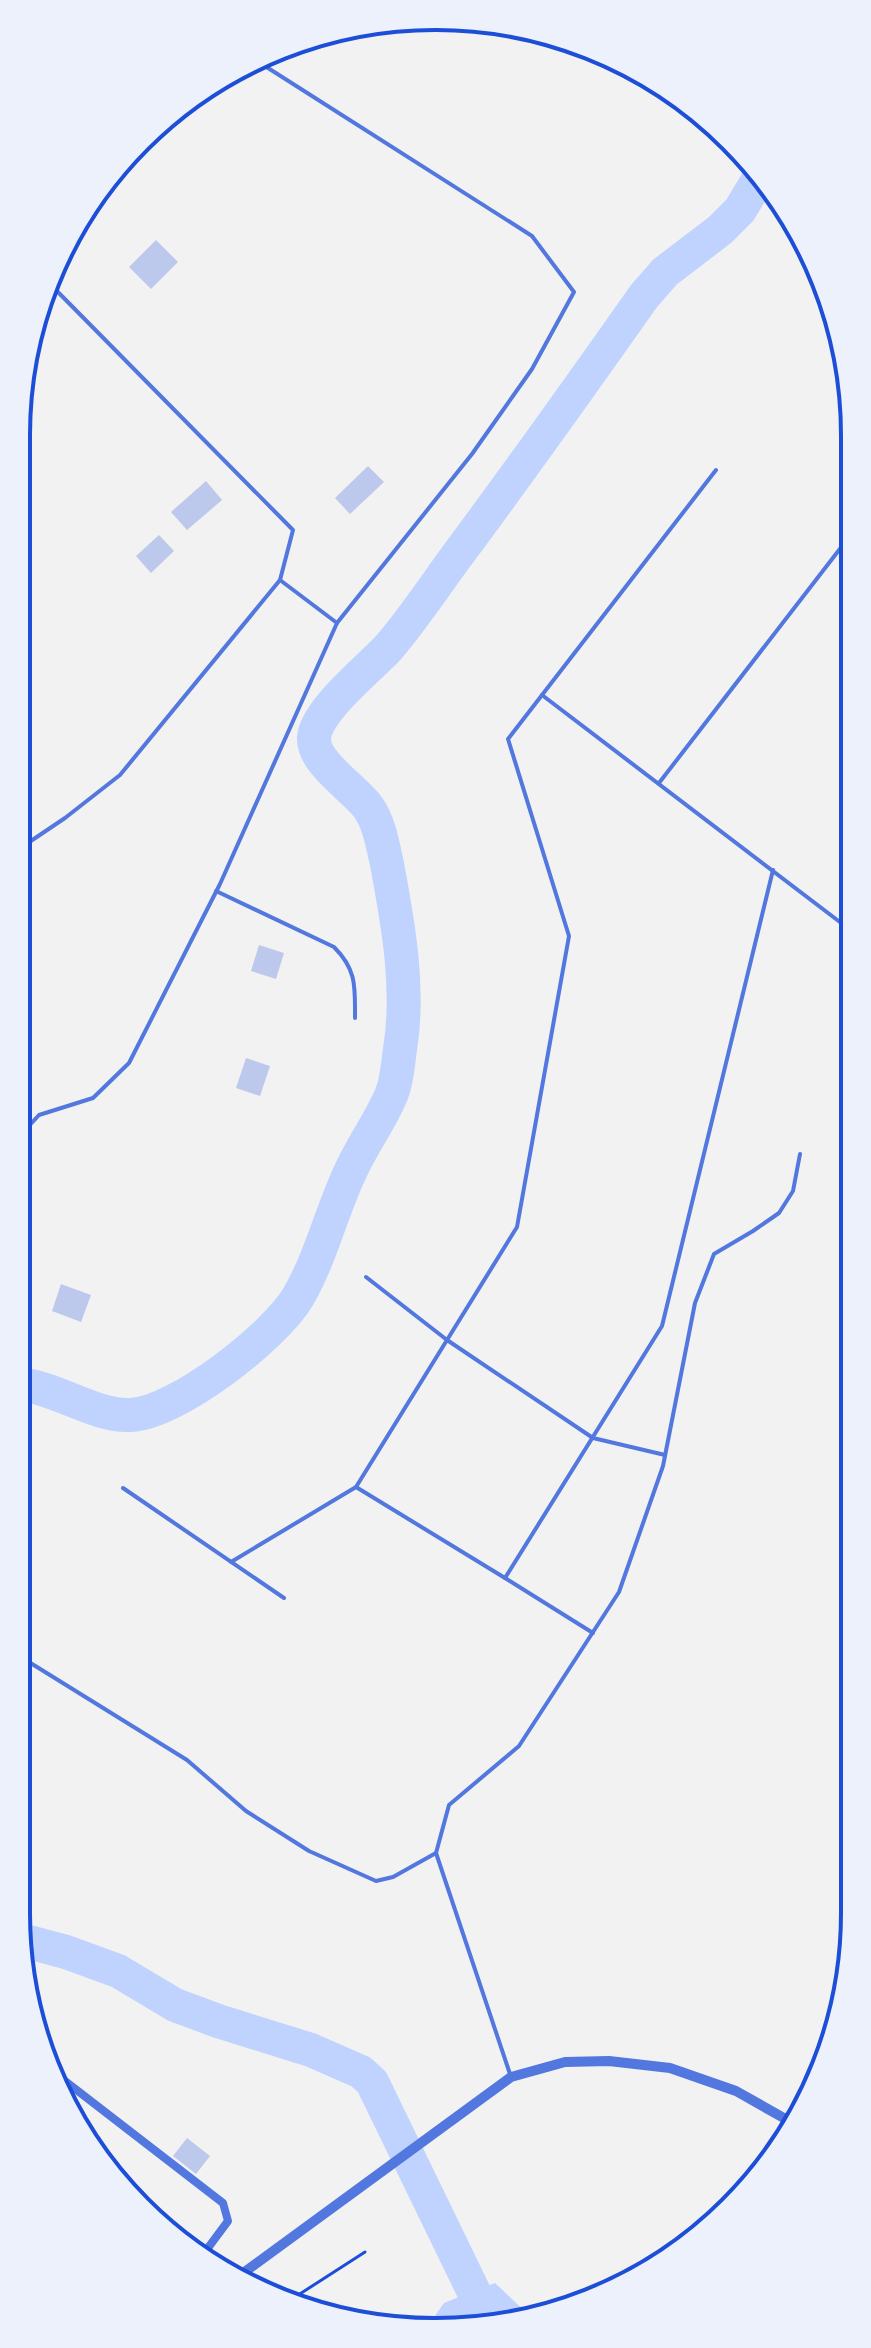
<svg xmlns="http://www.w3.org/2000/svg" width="871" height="2348" font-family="'Fira Sans',sans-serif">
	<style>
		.water { fill: #bfd3fe }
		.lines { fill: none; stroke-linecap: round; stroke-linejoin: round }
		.river { stroke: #bfd3fe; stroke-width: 34 }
		.building { fill: #bdc9ec }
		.path { stroke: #1d4ed8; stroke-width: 3 }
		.service { stroke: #5277de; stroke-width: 4 }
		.minor { stroke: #5277de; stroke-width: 8 }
		.tertiary { stroke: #5277de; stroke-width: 10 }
		.rim { fill: none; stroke: #1d4ed8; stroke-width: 4 }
	</style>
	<rect width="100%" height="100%" fill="#f2f2f2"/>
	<polygon class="water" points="495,2283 532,2318 518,2324 427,2327 444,2303"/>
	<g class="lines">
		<g class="river">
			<path d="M 16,1384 C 55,1386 94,1417 131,1415 C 177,1413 275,1336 298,1297 C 322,1256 332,1208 353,1166 C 365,1141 382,1118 392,1093 C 397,1080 398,1063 400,1049 C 410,989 398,923 387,864 C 383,846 379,822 368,807 C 354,788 313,763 314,738 C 316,710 370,668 389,647 C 413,619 434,587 456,557 C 520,471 582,384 644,296 L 665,272 L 720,230 L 740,210 L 761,175"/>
			<polyline points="21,1940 66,1952 118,1971 175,2005 218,2021 311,2050 361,2072 372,2082 490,2325"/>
		</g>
	</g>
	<g class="building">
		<polygon points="156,240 178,262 151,289 129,267"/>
		<polygon points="368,466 384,482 350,514 335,498"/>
		<polygon points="206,481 222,500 187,530 171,512"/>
		<polygon points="159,535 174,551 151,573 136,556"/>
		<polygon points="259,945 284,953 276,979 251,971"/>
		<polygon points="246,1058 270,1066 260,1096 236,1088"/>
		<polygon points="61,1284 91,1295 81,1322 52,1311"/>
		<polygon points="187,2138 210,2156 196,2174 173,2156"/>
	</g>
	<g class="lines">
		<polyline class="path" points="292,2299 365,2252"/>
		<g class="service">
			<polyline points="257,61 532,236 574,292 532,369 472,454 337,623"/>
			<polyline points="51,285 293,530 280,580"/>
			<polyline points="542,695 853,932"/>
			<polyline points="659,783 846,541"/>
			<polyline points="16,851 65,818 120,775 280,580 337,623 220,884 129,1063 93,1098 39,1115 16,1140"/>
			<path d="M 216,891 L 334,947 C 357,970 355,987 355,1018"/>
			<polyline points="366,1277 447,1340 593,1438 665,1455"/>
			<polyline points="356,1487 505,1578 662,1326 773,870"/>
			<polyline points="123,1488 284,1598"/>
			<polyline points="231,1562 356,1487 517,1227 569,936 508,739 716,470"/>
			<polyline points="505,1578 593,1633"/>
			<polyline points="16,1654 187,1760 246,1811 309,1851 376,1881 393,1877 436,1853"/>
			<polyline points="511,2077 436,1853 449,1805 519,1746 619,1592 663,1466 695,1303 714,1254 753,1231 779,1213 793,1191 800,1154"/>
		</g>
		<polyline class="minor" points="52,2071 223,2203 228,2221 202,2256"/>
		<polyline class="tertiary" points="235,2279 511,2077 565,2062 609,2061 670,2068 736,2091 791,2122"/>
	</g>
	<path d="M0 0H871V2348H0ZM435 30H436A405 405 0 0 1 841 435V1913A405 405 0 0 1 436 2318H435A405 405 0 0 1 30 1913V435A405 405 0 0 1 435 30Z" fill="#edf1fc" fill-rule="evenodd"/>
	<path class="rim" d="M435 30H436A405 405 0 0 1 841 435V1913A405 405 0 0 1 436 2318H435A405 405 0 0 1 30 1913V435A405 405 0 0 1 435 30Z"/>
</svg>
